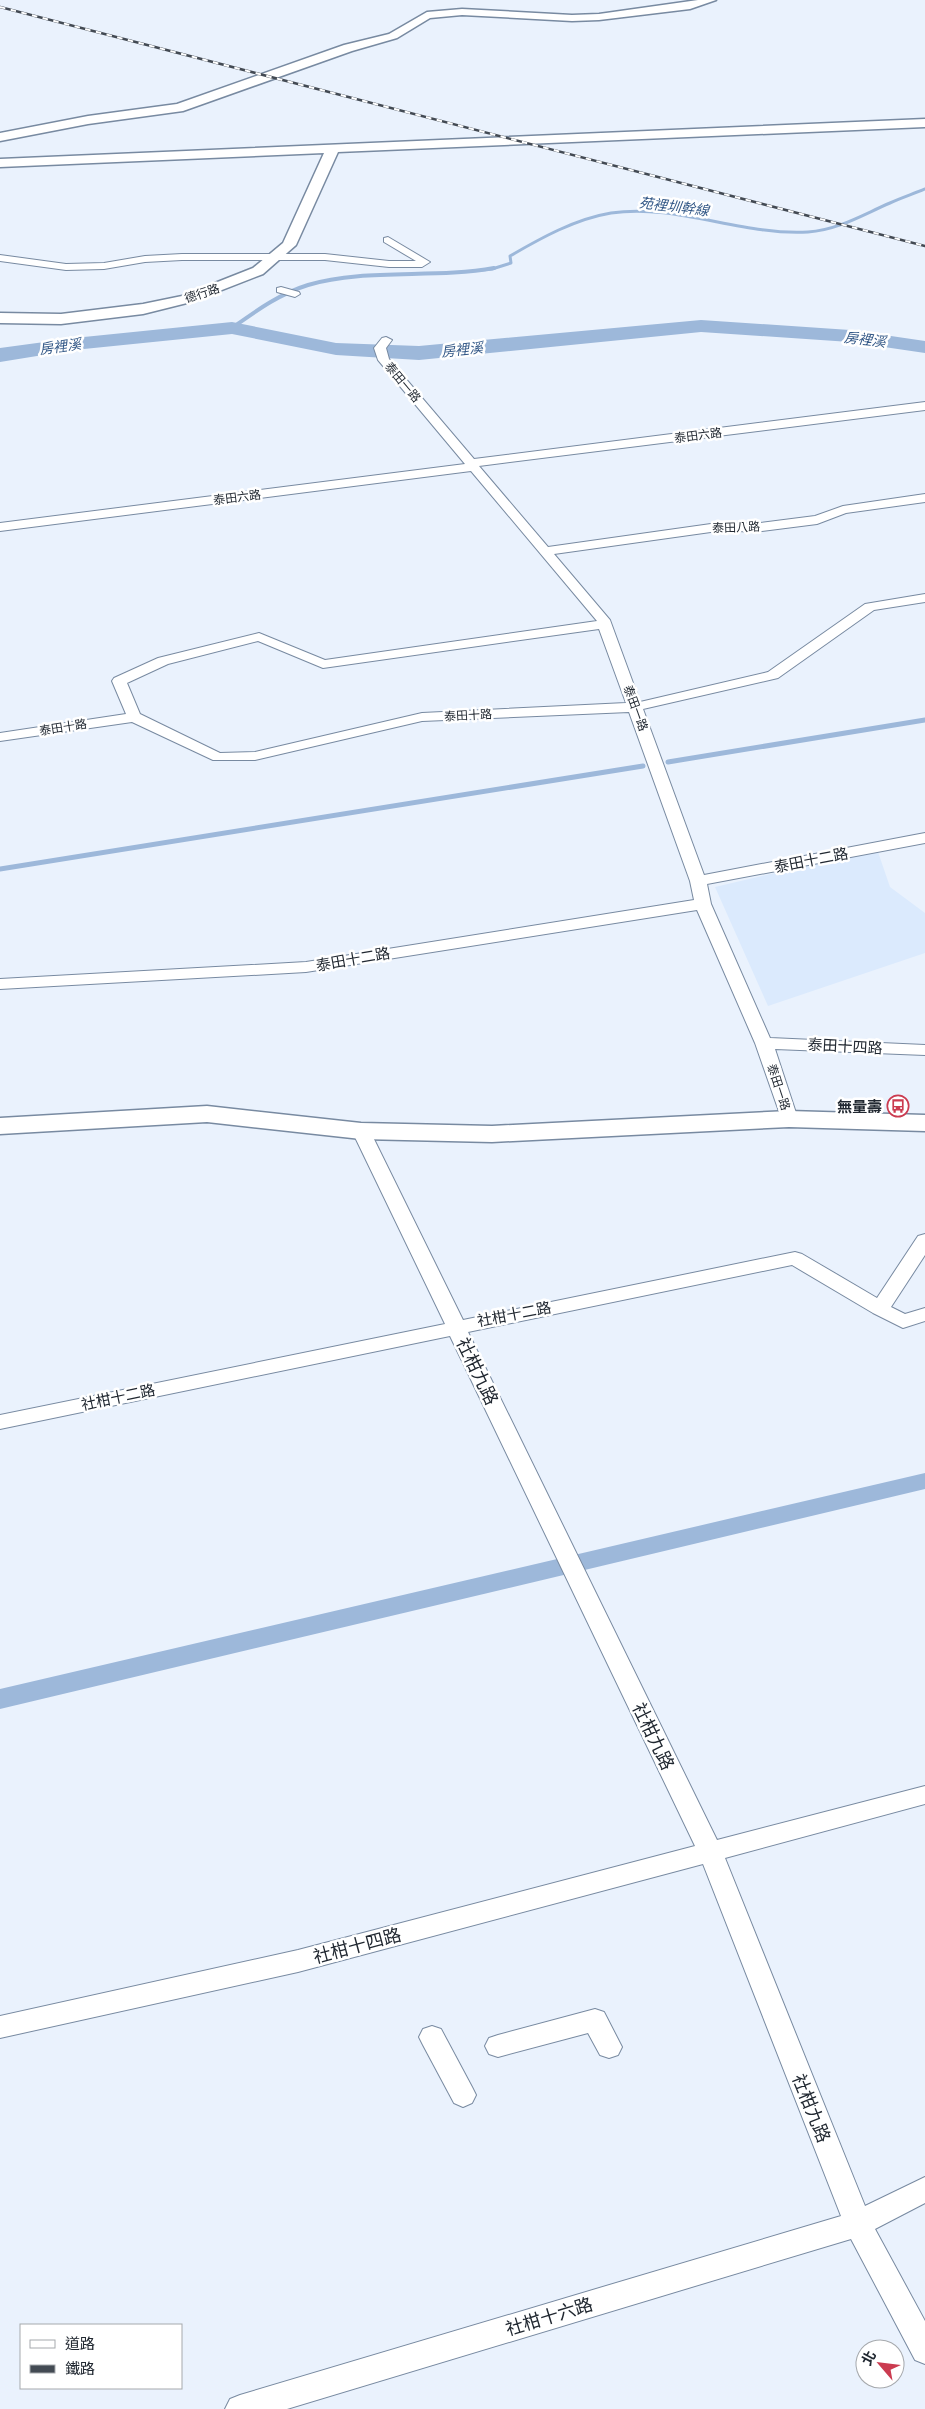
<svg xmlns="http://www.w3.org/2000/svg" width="925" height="2409" font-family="Manrope,'Noto Sans TC',sans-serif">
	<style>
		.built { fill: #dbeafd }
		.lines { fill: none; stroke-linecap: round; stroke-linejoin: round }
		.stream-far2 { stroke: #9db8da; stroke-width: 3 }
		.stream-far1 { stroke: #9db8da; stroke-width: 4 }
		.stream { stroke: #9db8da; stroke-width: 5 }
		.canal { fill: #9db8da; fill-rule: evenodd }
		.river { fill: #9db8da; fill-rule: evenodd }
		.street-casing { stroke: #788aa1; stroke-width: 2 }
		.secondary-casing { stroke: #788aa1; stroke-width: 3 }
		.street { fill: #fff; fill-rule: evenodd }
		.secondary { fill: #fff; fill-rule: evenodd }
		.rail-casing { stroke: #434a53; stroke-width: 2.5 }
		.rail { stroke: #fff; stroke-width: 2; stroke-dasharray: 5.5; stroke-linecap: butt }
		.labels { text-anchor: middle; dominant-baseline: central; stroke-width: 5; stroke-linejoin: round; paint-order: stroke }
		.far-street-label { font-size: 12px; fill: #212831; stroke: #fff }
		.far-water-label { font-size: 14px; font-style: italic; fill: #335887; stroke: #fff }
		.street-label { font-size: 15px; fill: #212831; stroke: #fff }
		.poi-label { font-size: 15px; font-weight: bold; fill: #212831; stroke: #fff; text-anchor: end }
		.near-street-label { font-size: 18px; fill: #212831; stroke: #fff }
	</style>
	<rect width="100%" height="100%" fill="#eaf2fd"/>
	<polygon class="built" points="877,849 890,887 925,913 925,953 768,1006 715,887"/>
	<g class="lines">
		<path class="stream-far2" d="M 481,270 L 492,269 L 511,263 L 510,256 C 541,238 575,219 611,213 C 676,203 742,236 808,232 C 838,230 862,215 890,203 C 901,198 913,194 925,189"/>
		<path class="stream-far1" d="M 232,328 C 256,311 279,294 308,285 C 364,268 436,279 494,268"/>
		<g class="stream">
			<polyline points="668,762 925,720"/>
			<polyline points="0,869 643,766"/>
		</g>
		<polygon class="canal" points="925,1473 925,1489 0,1709 0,1689"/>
		<polygon class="river" points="701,320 850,330 925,341 925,353 850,342 701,332 419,360 336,355 232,334 74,350 0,362 0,348 74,338 232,322 336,343 419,346"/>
		<g class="street-casing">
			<g id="street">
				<polygon points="388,237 430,262 422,267 389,267 325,260 182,260 145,262 104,269 66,270 0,261 0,255 66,264 104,263 145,256 182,254 325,254 389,261 416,261 384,242 384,238"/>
				<polygon points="281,287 299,292 300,294 295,297 277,292 277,288"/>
				<path d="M 386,337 L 392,340 L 386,348 L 389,359 L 474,459 L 925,402 L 925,410 L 479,466 L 548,547 L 725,522 L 753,524 L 815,516 L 843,506 L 925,494 L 925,502 L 846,513 L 817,524 L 753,532 L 725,530 L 554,554 L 610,620 L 640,702 L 768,672 L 865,604 L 925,594 L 925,602 L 874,610 L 778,678 L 643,709 L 704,875 L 925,833 L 925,843 L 707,884 L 711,904 L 770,1038 L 925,1045 L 925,1055 L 775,1049 L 798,1119 L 795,1123 L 783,1123 L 755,1043 L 697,910 L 306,972 L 0,989 L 0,979 L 306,962 L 694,900 L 690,881 L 629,712 L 422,721 L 255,760 L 213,760 L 132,722 L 0,741 L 0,733 L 126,714 L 112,681 L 114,678 L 158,658 L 259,633 L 325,660 L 597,621 L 471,471 L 0,531 L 0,523 L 465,464 L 378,360 L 374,348 L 382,338 ZM 599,629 L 626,703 L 422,713 L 255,752 L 220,753 L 140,714 L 127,683 L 168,664 L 258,641 L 323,668 Z"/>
				<polygon points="361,1126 367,1127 370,1131 463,1320 795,1252 802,1254 877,1298 918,1236 925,1234 925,1255 891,1307 905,1314 925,1308 925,1321 903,1328 873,1313 792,1265 468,1332 717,1840 925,1786 925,1804 725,1858 865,2206 925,2177 925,2203 875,2229 925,2321 925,2364 915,2360 851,2239 287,2409 225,2409 230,2399 240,2395 841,2216 703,1864 298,1972 0,2038 0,2016 298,1950 695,1846 450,1336 0,1429 0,1415 445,1324 352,1131 355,1127"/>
				<polygon points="595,2009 604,2012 622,2047 618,2055 609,2058 600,2055 588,2033 498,2057 489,2054 485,2046 489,2038 498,2035"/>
				<polygon points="432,2026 441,2029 472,2087 476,2095 472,2103 463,2107 454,2103 423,2045 419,2037 423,2029"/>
			</g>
		</g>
		<g class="secondary-casing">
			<g id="secondary">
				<polygon points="698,0 716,0 690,9 599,20 572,21 462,15 430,18 397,38 352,51 183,111 88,124 0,141 0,133 88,116 177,104 344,45 389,34 427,12 462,9 572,15 599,14"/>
				<polygon points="925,119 925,127 338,152 296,245 263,274 191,302 143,314 61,324 0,323 0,313 61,314 143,304 182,296 253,268 283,243 324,153 0,167 0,159"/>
				<polygon points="207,1106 361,1123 492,1126 789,1111 925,1115 925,1131 789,1127 492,1142 361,1139 207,1122 0,1134 0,1118"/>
			</g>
		</g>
		<use href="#street" class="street"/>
		<use href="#secondary" class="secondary"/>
		<g class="rail-casing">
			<polyline id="rail" points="0,7 925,246"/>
		</g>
		<use href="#rail" class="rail"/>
	</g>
	<defs>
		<g id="bus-ring" transform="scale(1.125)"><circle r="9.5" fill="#fff" stroke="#cb3b50" stroke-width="1.5"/><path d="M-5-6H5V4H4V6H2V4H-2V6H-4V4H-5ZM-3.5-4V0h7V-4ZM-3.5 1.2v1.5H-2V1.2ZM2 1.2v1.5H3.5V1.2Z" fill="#cb3b50"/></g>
	</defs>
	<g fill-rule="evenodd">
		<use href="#bus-ring" x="898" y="1106"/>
	</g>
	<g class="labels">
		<g class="far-street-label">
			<text transform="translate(202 293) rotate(-18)">德行路</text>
			<text transform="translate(403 382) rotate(50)">泰田一路</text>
			<text transform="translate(698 435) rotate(-7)">泰田六路</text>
			<text transform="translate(237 497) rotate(-7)">泰田六路</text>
			<text transform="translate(736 527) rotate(-2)">泰田八路</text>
			<text transform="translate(636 708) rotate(70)">泰田一路</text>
			<text transform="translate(468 715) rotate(-3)">泰田十路</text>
			<text transform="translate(63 727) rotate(-9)">泰田十路</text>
			<text transform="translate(779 1087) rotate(72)">泰田一路</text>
		</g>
		<g class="far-water-label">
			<text transform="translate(674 206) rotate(7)">苑裡圳幹線</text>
			<text transform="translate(865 339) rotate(7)">房裡溪</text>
			<text transform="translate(60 346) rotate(-8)">房裡溪</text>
			<text transform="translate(462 349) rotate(-6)">房裡溪</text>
		</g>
		<g class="street-label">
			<text transform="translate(811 860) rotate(-11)">泰田十二路</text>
			<text transform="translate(353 959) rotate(-10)">泰田十二路</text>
			<text transform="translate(845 1046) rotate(3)">泰田十四路</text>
			<text transform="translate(514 1314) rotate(-11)">社柑十二路</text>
			<text transform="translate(118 1397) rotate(-12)">社柑十二路</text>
		</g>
		<g class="poi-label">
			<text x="882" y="1106">無量壽</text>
		</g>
		<g class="near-street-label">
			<text transform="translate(478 1371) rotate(64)">社柑九路</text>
			<text transform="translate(654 1736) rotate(64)">社柑九路</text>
			<text transform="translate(357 1945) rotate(-15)">社柑十四路</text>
			<text transform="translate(812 2108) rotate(68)">社柑九路</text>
			<text transform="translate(549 2316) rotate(-17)">社柑十六路</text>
		</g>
	</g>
	<rect x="20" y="2324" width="162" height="65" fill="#ffffff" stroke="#a6a9ad"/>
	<rect x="30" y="2340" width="25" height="8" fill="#ffffff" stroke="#a6a9ad"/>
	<text x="65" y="2349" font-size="15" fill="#212831">道路</text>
	<rect x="30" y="2365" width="25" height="8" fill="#434a53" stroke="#a6a9ad"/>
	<text x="65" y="2374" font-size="15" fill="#212831">鐵路</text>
	<g transform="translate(880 2364) rotate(298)"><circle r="24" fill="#ffffff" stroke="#a6a9ad"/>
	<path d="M0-4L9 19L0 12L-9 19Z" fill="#cb3b50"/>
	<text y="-8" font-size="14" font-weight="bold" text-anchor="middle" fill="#212831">北</text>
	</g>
</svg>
